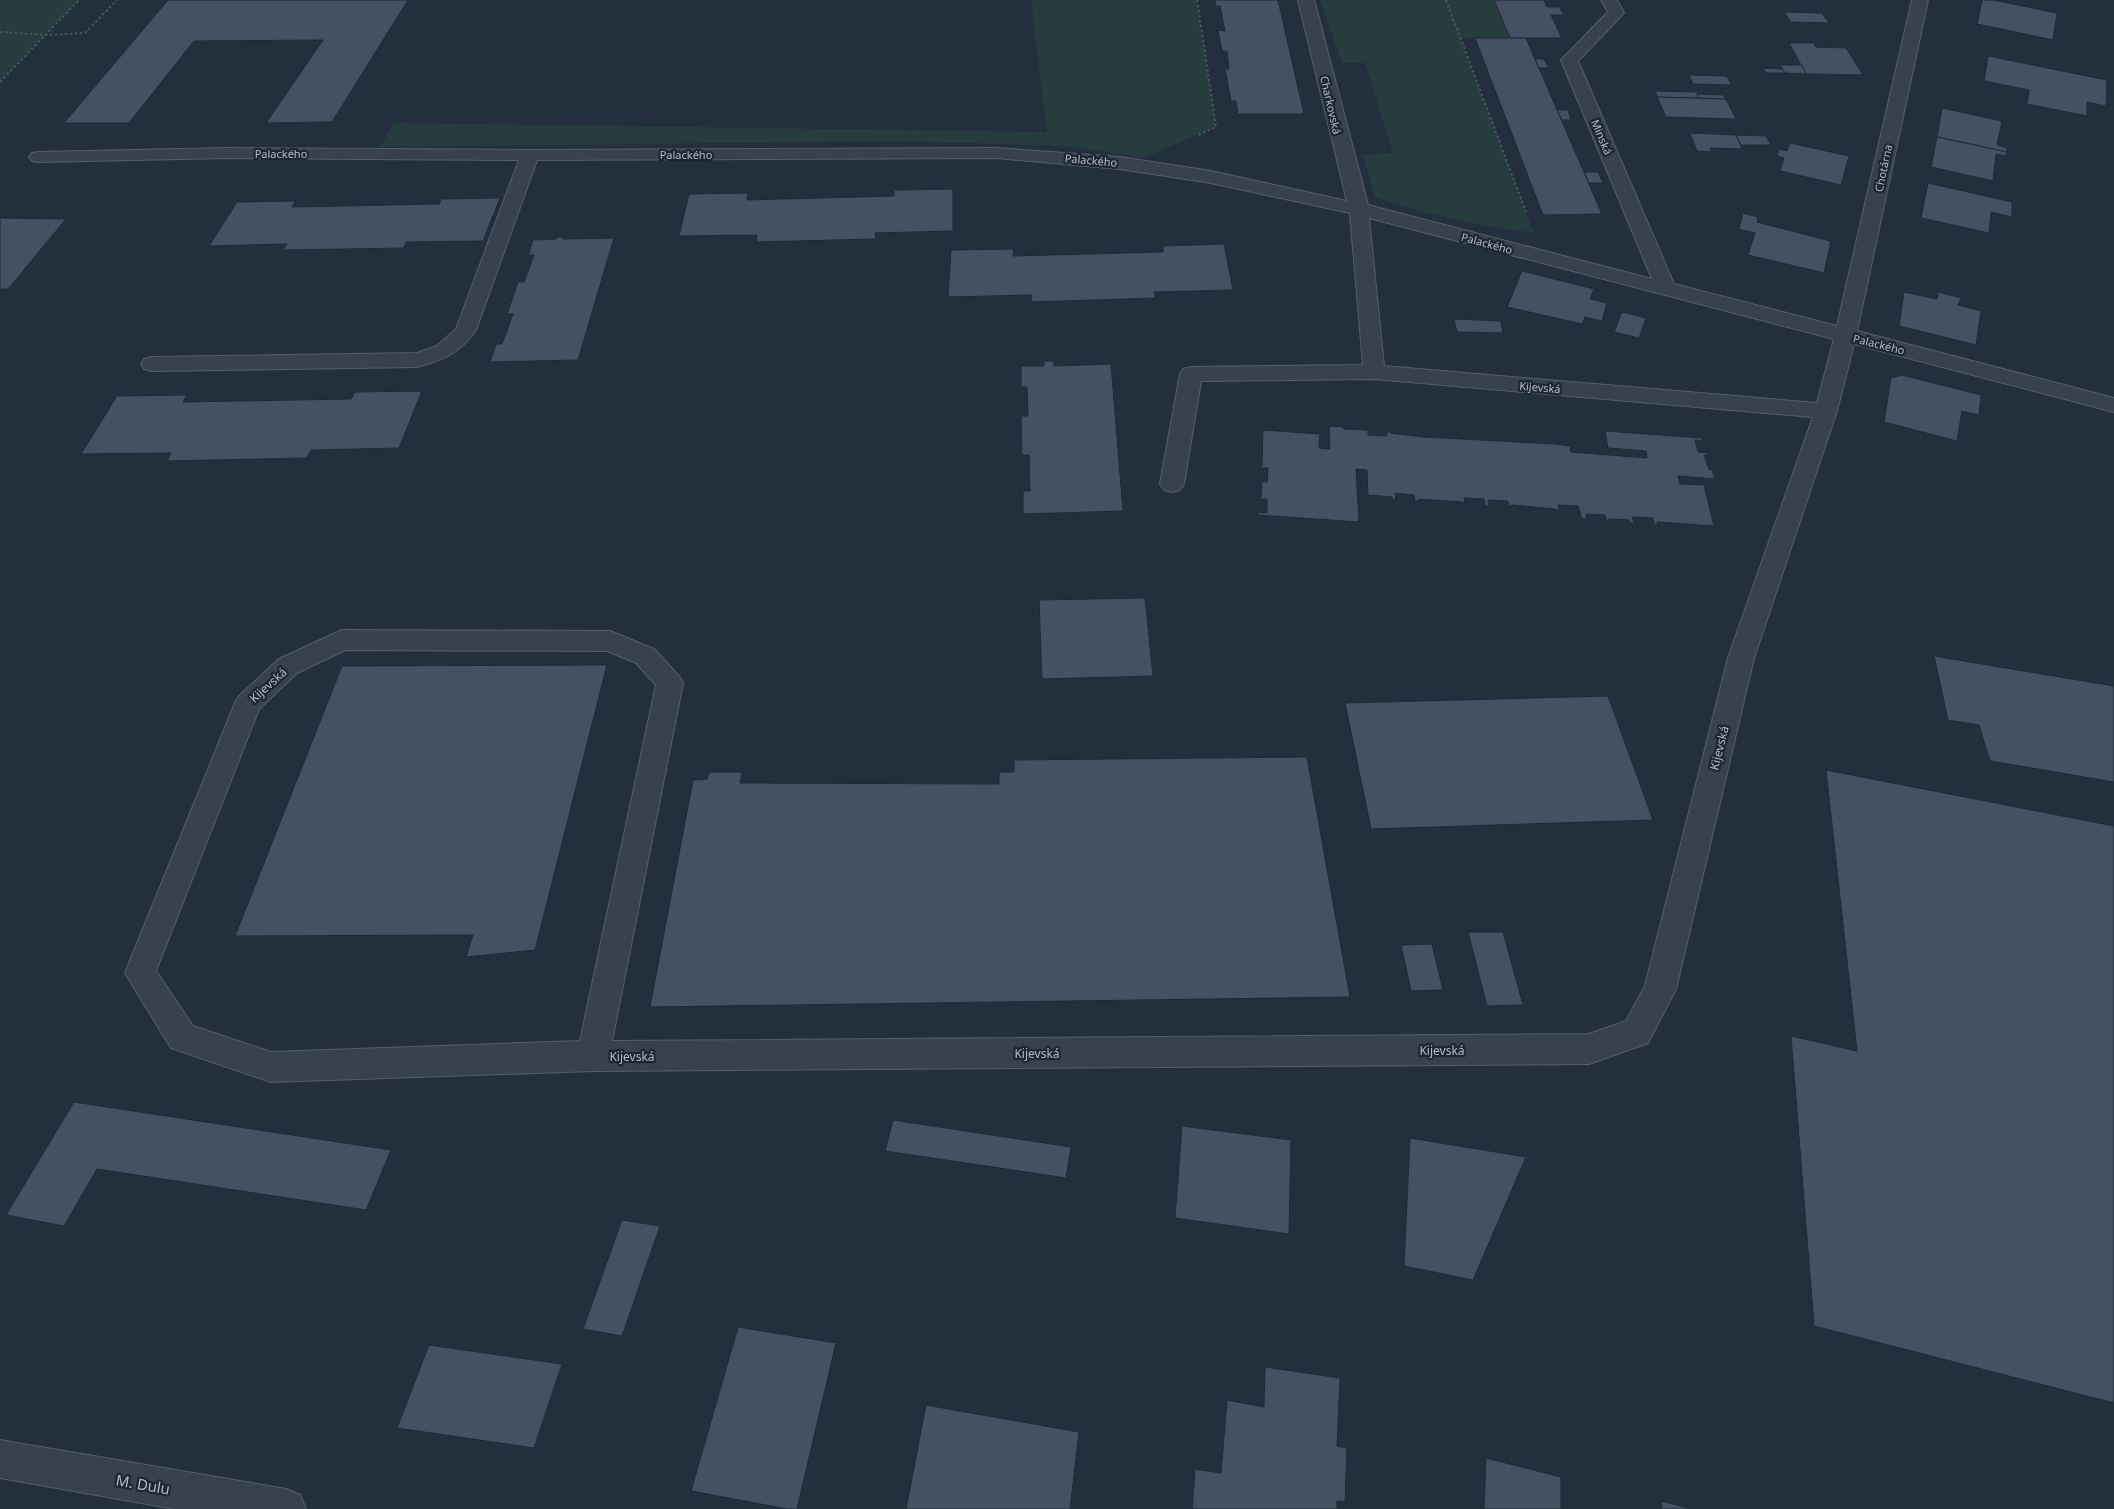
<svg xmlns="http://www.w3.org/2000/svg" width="2114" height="1509" font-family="'Noto Sans',sans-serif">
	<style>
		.green { fill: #263c3f }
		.building { fill: #455162; stroke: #1f2835 }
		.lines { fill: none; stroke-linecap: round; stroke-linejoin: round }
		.minor-casing { stroke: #565f6c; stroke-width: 2 }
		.path { stroke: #44595c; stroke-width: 2; stroke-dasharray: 2.5 2.5; stroke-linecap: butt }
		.minor { fill: #38414e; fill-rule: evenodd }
		.labels { text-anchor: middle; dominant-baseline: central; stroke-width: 4.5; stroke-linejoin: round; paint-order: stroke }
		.far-street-label { font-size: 11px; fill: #b4bcc9; stroke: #1d2633 }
		.street-label { font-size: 12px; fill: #b4bcc9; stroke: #1d2633 }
		.near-street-label { font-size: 15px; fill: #b4bcc9; stroke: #1d2633 }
	</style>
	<rect width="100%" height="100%" fill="#242f3e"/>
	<g class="green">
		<polygon points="0,0 79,0 0,82"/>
		<polygon points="1031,0 1197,0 1216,127 1143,158 1067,146 899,141 380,147 394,123 1047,132"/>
		<path d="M 1320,0 L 1494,0 L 1510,38 L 1460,38 L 1534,233 C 1480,225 1426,216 1375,197 L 1363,155 L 1393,153 L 1365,63 L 1342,63 Z"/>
	</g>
	<g class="building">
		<polygon points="168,0 408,0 332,122 266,123 323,40 194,41 129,123 64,123"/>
		<polygon points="1215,0 1278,0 1304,114 1238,114 1236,101 1231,101 1225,69 1229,69 1227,51 1222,51 1218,30 1225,31 1220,6 1216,6"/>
		<polygon points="1494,0 1544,0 1547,7 1559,7 1564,15 1551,15 1562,38 1510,38"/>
		<polygon points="1982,0 1993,0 2057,13 2053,40 1977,24"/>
		<polygon points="1784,12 1822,13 1829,23 1791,22"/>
		<polygon points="1475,38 1526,38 1602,214 1543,215"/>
		<polygon points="1789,43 1814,43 1816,47 1846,48 1863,75 1806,74"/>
		<polygon points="1988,56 2107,80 2106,106 2087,102 2087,116 2027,104 2029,90 1984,81"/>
		<polygon points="1535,59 1544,59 1549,68 1539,68"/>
		<polygon points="1780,65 1802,65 1806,74 1785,73"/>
		<polygon points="1763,68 1782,69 1785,73 1766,73"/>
		<polygon points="1689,75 1727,76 1731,85 1693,84"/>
		<polygon points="1655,91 1697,92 1699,98 1657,97"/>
		<polygon points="1697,94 1724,95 1726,99 1699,98"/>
		<polygon points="1657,97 1726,99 1736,119 1666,117"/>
		<polygon points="1942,108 2002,121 1997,145 2007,148 2007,152 1937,137"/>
		<polygon points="1557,110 1568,110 1571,120 1562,120"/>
		<polygon points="1690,133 1736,135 1742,149 1710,148 1712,152 1697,151"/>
		<polygon points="1736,135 1766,136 1771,145 1741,145"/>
		<polygon points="1937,137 2007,152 2006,156 1996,154 1993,181 1931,167"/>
		<polygon points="1790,143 1849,156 1841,185 1780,171 1784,158 1777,156 1779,149 1787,151"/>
		<polygon points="1584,172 1598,172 1603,183 1589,183"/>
		<polygon points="1928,183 2012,202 2012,217 1991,212 1989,233 1921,218"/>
		<polygon points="953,189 953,231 875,233 876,239 756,242 757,235 679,236 689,194 748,193 747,200 894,196 894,190"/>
		<polygon points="500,198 483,241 406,242 404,248 283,250 287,244 209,246 237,202 296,201 292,207 439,204 441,199"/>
		<polygon points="1743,213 1758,217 1757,222 1831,241 1824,273 1748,255 1755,233 1739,229"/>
		<polygon points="0,218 66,219 8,289 0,289"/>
		<polygon points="557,237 564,237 563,239 614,238 578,360 490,362 496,344 502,344 513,314 507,314 518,282 524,282 534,255 528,255 533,240 556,239"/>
		<polygon points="1224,244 1233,290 1154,292 1156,298 1032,302 1031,295 948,297 951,250 1014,249 1013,256 1163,252 1163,246"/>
		<polygon points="1522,271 1594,289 1590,299 1607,303 1602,321 1585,317 1582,324 1507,307"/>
		<polygon points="1904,292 1937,299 1938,292 1961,298 1958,305 1981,311 1976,345 1899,326"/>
		<polygon points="1622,312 1646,318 1639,338 1614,332"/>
		<polygon points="1454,319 1501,321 1503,333 1457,332"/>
		<polygon points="1044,361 1054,361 1054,366 1111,364 1123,511 1023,514 1023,491 1030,491 1029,455 1022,455 1021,416 1028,416 1027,387 1021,387 1021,366 1044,366"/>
		<polygon points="1902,375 1981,395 1979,415 1962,411 1957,441 1884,422 1891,378"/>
		<polygon points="422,391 399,448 311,450 307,458 167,461 171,453 81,454 117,396 187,395 183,402 351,399 355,392"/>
		<polygon points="1329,426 1343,427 1344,429 1368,430 1368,435 1387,436 1387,431 1390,431 1390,433 1424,437 1555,444 1570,446 1571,452 1647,458 1646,451 1608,448 1605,431 1702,438 1703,441 1695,440 1698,452 1708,453 1708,455 1704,455 1709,469 1712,470 1715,479 1678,476 1680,484 1704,485 1714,526 1657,522 1658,525 1654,524 1653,518 1632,517 1634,523 1630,523 1629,520 1609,519 1609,521 1607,521 1605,515 1586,514 1586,519 1582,519 1578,506 1558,505 1560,511 1555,509 1512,505 1509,507 1508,501 1488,500 1489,506 1485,505 1484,499 1464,498 1465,504 1462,502 1419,499 1419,501 1415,501 1414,495 1395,493 1396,500 1392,499 1392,497 1368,495 1367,470 1356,469 1359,522 1258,515 1258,512 1267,513 1267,499 1259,499 1259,497 1261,497 1262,483 1259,481 1267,482 1268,468 1259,468 1259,466 1262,466 1263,430 1320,434 1319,448 1330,449"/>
		<polygon points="1145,598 1153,676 1042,679 1039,600"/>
		<polygon points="1934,656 2114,686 2114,782 1990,761 1979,725 1948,720"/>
		<polygon points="607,665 535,950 466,957 473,935 235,936 342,666"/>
		<polygon points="1608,696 1653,820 1371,829 1345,703"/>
		<polygon points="1307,757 1350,997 650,1007 693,780 707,779 709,772 742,772 740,783 999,784 999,772 1014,772 1014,760"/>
		<polygon points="1826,770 2114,826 2114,1403 1814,1326 1791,1036 1857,1051"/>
		<polygon points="1468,932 1503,932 1523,1005 1487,1006"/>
		<polygon points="1432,944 1443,990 1411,991 1401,945"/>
		<polygon points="74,1102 391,1150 366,1210 97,1169 64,1226 6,1215"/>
		<polygon points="893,1120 1071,1147 1066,1178 885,1151"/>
		<polygon points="1182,1126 1291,1140 1289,1234 1175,1218"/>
		<polygon points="1410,1138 1526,1157 1473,1280 1404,1266"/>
		<polygon points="622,1220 660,1226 622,1336 583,1329"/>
		<polygon points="738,1327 836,1343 797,1509 787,1509 691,1491"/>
		<polygon points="429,1345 562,1364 534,1448 397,1428"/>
		<polygon points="1265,1367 1340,1378 1337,1446 1347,1448 1345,1502 1337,1501 1337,1509 1192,1509 1195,1469 1221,1473 1227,1400 1264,1407"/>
		<polygon points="926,1405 1079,1432 1070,1509 906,1509"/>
		<polygon points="1486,1458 1561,1477 1561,1509 1484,1509"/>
		<polygon points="1661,1501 1692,1509 1662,1509"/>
	</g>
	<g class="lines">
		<g class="minor-casing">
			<g id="minor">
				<path d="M 1298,0 L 1314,0 L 1368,205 L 1652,279 L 1561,60 L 1608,12 L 1601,0 L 1617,0 L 1624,13 L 1578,61 L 1674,284 L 1837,326 L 1912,0 L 1928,0 L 1857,331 L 2114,398 L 2114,412 L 1854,344 L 1837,411 L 1754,658 L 1676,989 L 1648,1043 L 1589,1064 L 593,1071 L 271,1082 L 171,1048 L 125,973 L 235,703 L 239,696 L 279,659 L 342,630 L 610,631 L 654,649 L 679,676 L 683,683 L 612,1041 L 1589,1034 L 1626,1021 L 1645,986 L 1728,658 L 1813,417 L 1374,379 L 1201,381 L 1184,484 L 1180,490 L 1172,492 L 1164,490 L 1160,484 L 1180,374 L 1183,369 L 1191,367 L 1363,365 L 1350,213 L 1211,183 L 1120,169 L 996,158 L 537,160 L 476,330 C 461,352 443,361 417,367 L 152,371 L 144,369 L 141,364 L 144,359 L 152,357 L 417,353 L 437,346 L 456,329 L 519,160 L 229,158 L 38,162 L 32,161 L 29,157 L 32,153 L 38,152 L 229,148 L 530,150 L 996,148 L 1120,157 L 1211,171 L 1347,201 ZM 1369,218 L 1834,339 L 1817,403 L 1384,366 ZM 345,650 L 607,651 L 636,663 L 656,685 L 580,1041 L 271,1052 L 193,1026 L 156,971 L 259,709 L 297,673 Z"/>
				<polygon points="0,1440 286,1489 300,1495 306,1509 175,1509 0,1478"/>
			</g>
		</g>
		<g class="path">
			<polyline points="1197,0 1216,127 1198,135"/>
			<polyline points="1446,0 1526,212"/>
			<polyline points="0,32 46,35 85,33 117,0"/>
			<polyline points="0,82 79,0"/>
		</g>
		<use href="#minor" class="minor"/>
	</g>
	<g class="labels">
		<g class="far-street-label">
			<text transform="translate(1331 105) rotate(77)">Charkovská</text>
			<text transform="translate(1602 137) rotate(67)">Minská</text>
			<text x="281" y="153">Palackého</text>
			<text x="686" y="154">Palackého</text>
			<text transform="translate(1091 160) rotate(5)">Palackého</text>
			<text transform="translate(1883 168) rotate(-78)">Chotárna</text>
			<text transform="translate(1487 243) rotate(15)">Palackého</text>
			<text transform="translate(1879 344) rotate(14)">Palackého</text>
			<text transform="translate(1540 387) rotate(5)">Kijevská</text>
		</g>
		<g class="street-label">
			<text transform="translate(268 685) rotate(-42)">Kijevská</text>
			<text transform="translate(1719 748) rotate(-76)">Kijevská</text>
			<text x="1442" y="1050">Kijevská</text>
			<text x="1037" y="1053">Kijevská</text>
			<text x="632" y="1056">Kijevská</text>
		</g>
		<g class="near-street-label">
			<text transform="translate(143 1484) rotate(10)">M. Dulu</text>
		</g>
	</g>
</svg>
